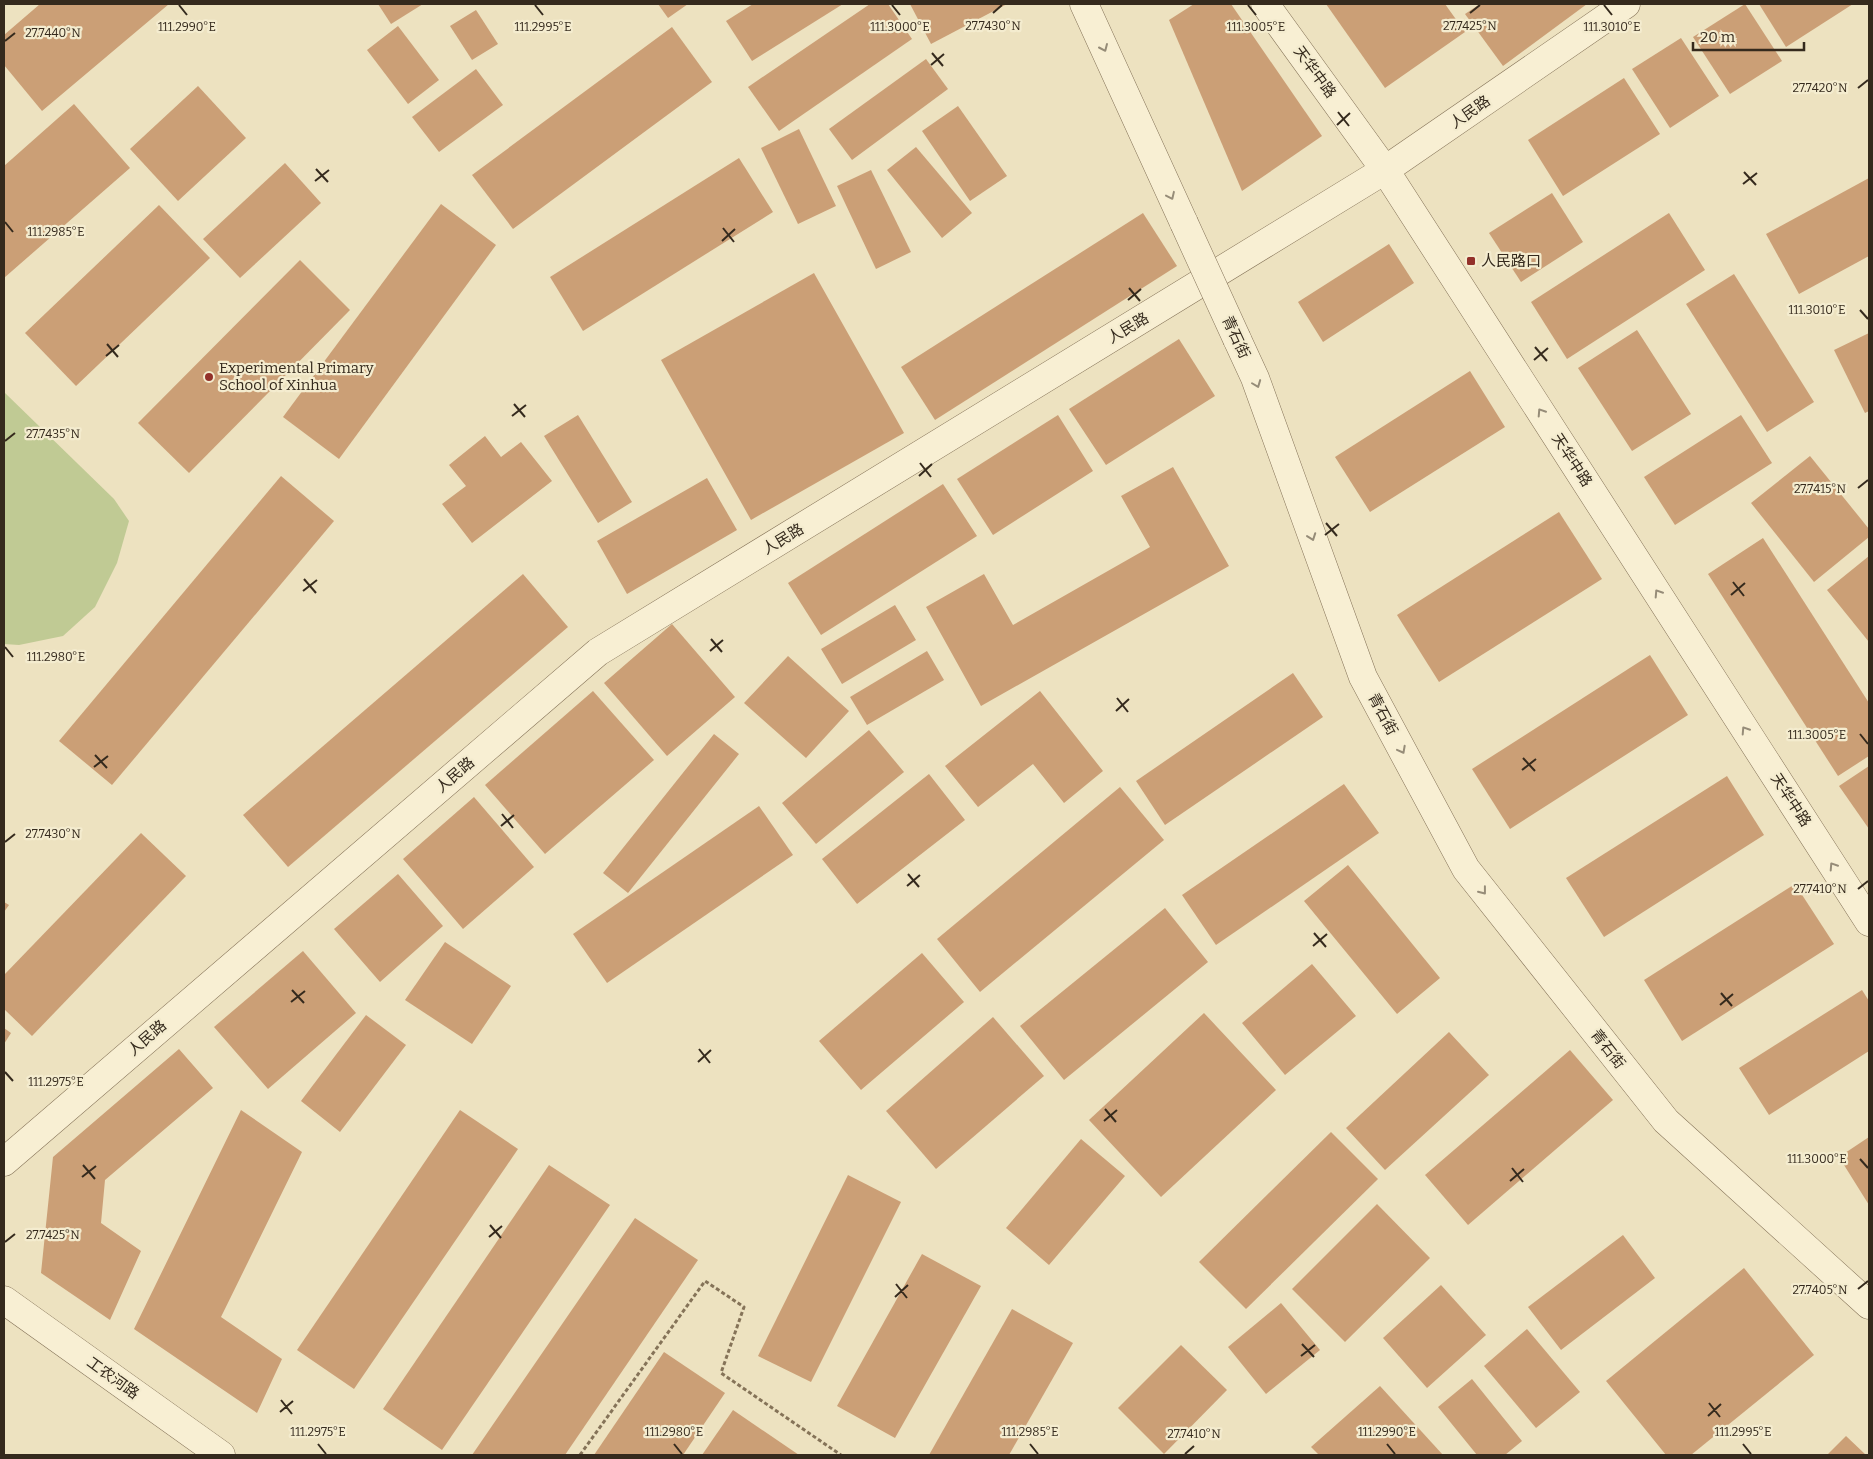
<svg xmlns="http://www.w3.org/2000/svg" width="1873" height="1459" font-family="Bitter,'Noto Sans SC',serif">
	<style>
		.green { fill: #c0ca94 }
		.building { fill: #cb9f76 }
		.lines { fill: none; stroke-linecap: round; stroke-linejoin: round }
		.minor-casing { stroke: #857358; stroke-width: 29 }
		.tertiary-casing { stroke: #857358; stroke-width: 29 }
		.path { stroke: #857358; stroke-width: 3; stroke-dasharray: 4 2.5; stroke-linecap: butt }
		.minor { stroke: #f8efd3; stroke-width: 28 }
		.tertiary { stroke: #f8efd3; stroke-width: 28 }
		.minor-bridge-casing { stroke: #857358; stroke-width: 29; stroke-linecap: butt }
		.minor-bridge { stroke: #f8efd3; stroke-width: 28 }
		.oneway { stroke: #968c78 }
		.ticks { fill: none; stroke: #352a1d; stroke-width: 2 }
		.poi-dot { fill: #933029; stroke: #f4eccf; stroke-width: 2 }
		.labels { text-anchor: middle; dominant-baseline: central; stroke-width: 4.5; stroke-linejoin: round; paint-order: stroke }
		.street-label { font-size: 15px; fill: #352a1d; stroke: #f4eccf }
		.poi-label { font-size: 15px; fill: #352a1d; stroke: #f4eccf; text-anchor: start }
		.ticks-label { font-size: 12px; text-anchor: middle; fill: #352a1d; stroke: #f4eccf; stroke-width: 4.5; stroke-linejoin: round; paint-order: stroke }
	</style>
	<rect width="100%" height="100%" fill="#ede2c0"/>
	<polygon class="green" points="4,392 114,499 129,521 117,563 95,607 63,636 19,645 4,644"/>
	<g class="building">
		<polygon points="40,4 169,4 42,111 4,65 4,35"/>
		<polygon points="378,4 423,4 391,24"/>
		<polygon points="658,4 688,4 668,18"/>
		<polygon points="753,4 843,4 752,61 726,21"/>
		<polygon points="870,4 888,4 912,39 779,131 748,87"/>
		<polygon points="910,4 1007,4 931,44"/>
		<polygon points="1194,4 1231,4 1322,136 1242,191 1169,20"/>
		<polygon points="1326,4 1445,4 1465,32 1385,88"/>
		<polygon points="1480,4 1587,4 1503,66 1465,14"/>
		<polygon points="1745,4 1782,61 1730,94 1693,37"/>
		<polygon points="1759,4 1853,4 1786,47"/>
		<polygon points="476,10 498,44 472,60 450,26"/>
		<polygon points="398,26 439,80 408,104 367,50"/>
		<polygon points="672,27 712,82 513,229 472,175"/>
		<polygon points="1681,38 1719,96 1670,128 1632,69"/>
		<polygon points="926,59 948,89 852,160 829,129"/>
		<polygon points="476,69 503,105 439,152 412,117"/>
		<polygon points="1624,78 1660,134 1563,196 1528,140"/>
		<polygon points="198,86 246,138 178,201 130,149"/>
		<polygon points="74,104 130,168 4,278 4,166"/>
		<polygon points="958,106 1007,176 970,201 922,131"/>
		<polygon points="799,129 836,206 798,224 761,148"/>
		<polygon points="916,147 972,213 942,238 887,170"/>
		<polygon points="739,158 773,212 583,331 550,277"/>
		<polygon points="285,163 321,203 240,278 203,239"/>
		<polygon points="871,170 911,252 876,269 837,186"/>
		<polygon points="1869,178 1869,256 1799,294 1766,234"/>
		<polygon points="1552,193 1583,242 1521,282 1489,233"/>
		<polygon points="441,204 496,245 339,459 283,417"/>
		<polygon points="159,205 210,258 76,386 25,333"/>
		<polygon points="1143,213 1177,266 935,420 901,367"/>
		<polygon points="1669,213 1705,270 1567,359 1531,302"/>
		<polygon points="1389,244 1414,283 1323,342 1298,302"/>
		<polygon points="300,260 350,310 189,473 138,423"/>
		<polygon points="814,273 904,433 751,520 661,360"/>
		<polygon points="1734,274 1814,402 1767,432 1686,304"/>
		<polygon points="1637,330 1691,414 1632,451 1578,368"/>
		<polygon points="1869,333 1869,411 1865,413 1834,350"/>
		<polygon points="1179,339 1215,396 1106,465 1069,409"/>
		<polygon points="1470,371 1505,427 1370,512 1335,457"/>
		<polygon points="578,415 632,502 598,523 544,436"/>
		<polygon points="1058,415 1093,471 993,535 957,479"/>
		<polygon points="1741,415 1772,463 1675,525 1644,477"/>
		<polygon points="485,436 501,457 521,442 552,481 472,543 442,504 466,486 449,465"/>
		<polygon points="1810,456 1869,529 1869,537 1814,582 1751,503"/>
		<polygon points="1173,467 1229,566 981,706 926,607 984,574 1013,625 1150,547 1121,496"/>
		<polygon points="281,476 334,521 112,785 59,741"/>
		<polygon points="707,478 737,530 627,594 597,541"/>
		<polygon points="943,484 977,536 821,635 788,583"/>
		<polygon points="1559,512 1602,579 1439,682 1397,615"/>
		<polygon points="1763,538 1869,703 1869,756 1838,776 1708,574"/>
		<polygon points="1869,556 1869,642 1827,590"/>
		<polygon points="523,574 568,627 288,867 243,815"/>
		<polygon points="895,605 916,640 842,684 821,649"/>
		<polygon points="672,624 735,697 667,756 604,683"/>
		<polygon points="927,651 944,680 867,725 850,697"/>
		<polygon points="1650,655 1688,715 1510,829 1472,769"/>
		<polygon points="788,656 849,711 806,758 744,703"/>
		<polygon points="1293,673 1323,717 1165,825 1136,781"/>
		<polygon points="593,691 654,760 545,854 485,785"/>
		<polygon points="1040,691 1103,771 1064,803 1033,764 978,807 945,766"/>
		<polygon points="869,730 904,772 816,844 782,803"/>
		<polygon points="714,734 739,754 628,893 603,873"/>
		<polygon points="1869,766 1869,829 1839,786"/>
		<polygon points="929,774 965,820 857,904 822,859"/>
		<polygon points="1727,776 1764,835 1604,937 1566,878"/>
		<polygon points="1344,784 1379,833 1216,945 1182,895"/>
		<polygon points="1120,787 1164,840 980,992 937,939"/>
		<polygon points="474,797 534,867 463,929 403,859"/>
		<polygon points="759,806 793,855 607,983 573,934"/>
		<polygon points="141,833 186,876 32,1036 4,1009 4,975"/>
		<polygon points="1348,865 1440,978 1397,1014 1304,901"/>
		<polygon points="398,874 443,926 380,982 334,929"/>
		<polygon points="1795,884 1834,944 1682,1041 1644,980"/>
		<polygon points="4,902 9,905 4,912"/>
		<polygon points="1165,908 1208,962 1064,1080 1020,1026"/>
		<polygon points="445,942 511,986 472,1044 405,1000"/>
		<polygon points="303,951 356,1013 268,1089 214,1027"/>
		<polygon points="922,953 964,1002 861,1090 819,1041"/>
		<polygon points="1312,964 1356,1016 1285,1075 1242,1023"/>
		<polygon points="1862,990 1869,1001 1869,1051 1769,1115 1739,1068"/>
		<polygon points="1204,1013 1276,1090 1161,1197 1089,1120"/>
		<polygon points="366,1015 406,1045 340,1132 301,1101"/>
		<polygon points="993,1017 1044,1076 936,1169 886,1111"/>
		<polygon points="4,1028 11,1033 4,1044"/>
		<polygon points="1449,1032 1489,1075 1385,1170 1346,1128"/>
		<polygon points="179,1049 213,1088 105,1180 101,1223 141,1251 110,1320 41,1273 53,1157"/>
		<polygon points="1570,1050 1613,1100 1468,1225 1425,1175"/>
		<polygon points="241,1110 302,1152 221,1317 282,1359 257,1413 134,1329"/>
		<polygon points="460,1110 518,1149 354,1389 297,1350"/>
		<polygon points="1331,1132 1378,1179 1246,1309 1199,1262"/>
		<polygon points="1869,1137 1869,1205 1839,1157"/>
		<polygon points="1081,1139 1125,1176 1049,1265 1006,1228"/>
		<polygon points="549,1165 610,1205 442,1450 383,1409"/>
		<polygon points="848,1175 901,1202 811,1382 758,1356"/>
		<polygon points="1377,1204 1430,1258 1345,1342 1292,1289"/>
		<polygon points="635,1218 698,1260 565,1455 472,1455"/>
		<polygon points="1623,1235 1655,1278 1561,1350 1528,1307"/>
		<polygon points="922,1254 981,1286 895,1438 837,1406"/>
		<polygon points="1744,1268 1814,1355 1691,1455 1666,1455 1606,1381"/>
		<polygon points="1441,1285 1486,1335 1427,1388 1383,1338"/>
		<polygon points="1281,1303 1320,1350 1266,1394 1228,1347"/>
		<polygon points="1012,1309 1073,1343 1009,1455 929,1455"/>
		<polygon points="1527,1329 1580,1392 1536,1428 1484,1366"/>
		<polygon points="1181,1345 1227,1390 1164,1454 1118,1408"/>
		<polygon points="664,1352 725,1393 683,1455 594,1455"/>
		<polygon points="1472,1379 1522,1441 1505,1455 1477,1455 1438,1407"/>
		<polygon points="1380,1386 1443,1455 1319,1455 1311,1447"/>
		<polygon points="733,1410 799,1455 702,1455"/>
		<polygon points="1846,1436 1866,1455 1827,1455"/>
	</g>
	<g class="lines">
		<g class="minor-casing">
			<g id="minor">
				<polyline points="1084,4 1184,223"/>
				<polyline points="1237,339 1255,378 1363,677 1466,869 1666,1121 1869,1305"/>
			</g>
		</g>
		<g class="tertiary-casing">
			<g id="tertiary">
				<polyline points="1265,4 1385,170 1869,922"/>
				<polyline points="4,1162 598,652 1385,170 1626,4"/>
				<polyline points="4,1300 221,1455"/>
			</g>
		</g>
		<polyline class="path" points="580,1455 705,1281 744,1307 721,1373 841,1455"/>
		<use href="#minor" class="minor"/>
		<use href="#tertiary" class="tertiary"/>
		<g class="minor-bridge-casing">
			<polyline id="minor-bridge" points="1184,223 1237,339"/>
		</g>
		<use href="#minor-bridge" class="minor-bridge"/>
	</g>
	<defs><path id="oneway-chevron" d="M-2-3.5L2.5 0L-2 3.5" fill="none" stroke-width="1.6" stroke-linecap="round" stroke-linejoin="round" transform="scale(1.25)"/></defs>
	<g class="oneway">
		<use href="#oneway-chevron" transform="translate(1104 48) rotate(66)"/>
		<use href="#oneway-chevron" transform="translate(1171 196) rotate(65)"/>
		<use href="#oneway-chevron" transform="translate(1257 384) rotate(69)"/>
		<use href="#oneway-chevron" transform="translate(1541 412) rotate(-123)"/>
		<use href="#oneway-chevron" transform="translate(1312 537) rotate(70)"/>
		<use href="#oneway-chevron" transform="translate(1658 593) rotate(-123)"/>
		<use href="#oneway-chevron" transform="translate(1745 730) rotate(-123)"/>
		<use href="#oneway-chevron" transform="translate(1402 750) rotate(62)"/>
		<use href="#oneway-chevron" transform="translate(1833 866) rotate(-123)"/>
		<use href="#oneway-chevron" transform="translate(1483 891) rotate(52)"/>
	</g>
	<path class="ticks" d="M 179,5 L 187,15M 535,5 L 543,15M 892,5 L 900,15M 1248,5 L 1256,15M 1604,5 L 1612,15M 993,13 L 1002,5M 1470,13 L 1480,5M 5,41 L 15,33M 932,53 L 943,66M 931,65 L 944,54M 1858,88 L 1868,80M 1338,112 L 1349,126M 1337,125 L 1350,113M 316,169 L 328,182M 1744,172 L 1756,185M 315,181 L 329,170M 1743,184 L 1757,173M 5,222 L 13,232M 723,228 L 734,242M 722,241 L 735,229M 1129,288 L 1140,301M 1128,300 L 1141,289M 1860,310 L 1868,319M 107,344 L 118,357M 1535,347 L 1547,361M 106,356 L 119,345M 1534,360 L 1548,348M 514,404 L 525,417M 512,416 L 526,405M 5,441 L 15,433M 920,463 L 931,477M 919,476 L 932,464M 1858,488 L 1868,480M 1326,523 L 1337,536M 1325,535 L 1339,524M 304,579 L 316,593M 1733,582 L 1744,596M 303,591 L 317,580M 1731,595 L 1745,583M 711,639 L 722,652M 5,647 L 13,657M 710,651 L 723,640M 1117,698 L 1128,712M 1116,711 L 1129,699M 1860,734 L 1868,744M 95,755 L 107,768M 1523,758 L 1535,771M 94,767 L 108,756M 1522,770 L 1536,759M 502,814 L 513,828M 501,826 L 514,815M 5,842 L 15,834M 908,874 L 919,887M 907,886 L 920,875M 1858,889 L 1868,881M 1314,933 L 1326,947M 1313,946 L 1327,934M 292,990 L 304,1003M 1721,993 L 1732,1006M 291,1002 L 305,991M 1720,1005 L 1733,994M 699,1049 L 710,1063M 698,1062 L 711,1050M 5,1072 L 13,1081M 1105,1109 L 1116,1122M 1104,1121 L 1117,1110M 1860,1159 L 1868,1168M 83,1165 L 95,1179M 1512,1168 L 1523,1182M 82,1177 L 96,1166M 1510,1181 L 1524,1169M 490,1225 L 501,1238M 489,1237 L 502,1226M 5,1242 L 15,1234M 896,1284 L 907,1298M 1858,1289 L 1868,1281M 895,1297 L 908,1285M 1302,1344 L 1314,1357M 1301,1356 L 1315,1345M 281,1400 L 292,1414M 1709,1403 L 1720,1417M 280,1412 L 293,1401M 1708,1416 L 1721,1404M 318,1444 L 326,1454M 674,1444 L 682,1454M 1030,1444 L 1038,1454M 1387,1444 L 1395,1454M 1743,1444 L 1751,1454M 1185,1454 L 1194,1446"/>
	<g class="poi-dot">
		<rect x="1466" y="256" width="10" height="10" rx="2.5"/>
		<circle cx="209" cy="377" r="5"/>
	</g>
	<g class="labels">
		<g class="street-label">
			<text transform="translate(1315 72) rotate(54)">天华中路</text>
			<text transform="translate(1470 112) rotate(-35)">人民路</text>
			<text transform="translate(1128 328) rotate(-31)">人民路</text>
			<text transform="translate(1236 337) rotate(65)">青石街</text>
			<text transform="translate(1572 460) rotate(57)">天华中路</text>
			<text transform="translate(783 539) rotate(-31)">人民路</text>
			<text transform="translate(1383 714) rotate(62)">青石街</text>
			<text transform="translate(455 775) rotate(-41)">人民路</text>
			<text transform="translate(1791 800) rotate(57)">天华中路</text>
			<text transform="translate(147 1038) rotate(-41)">人民路</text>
			<text transform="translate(1608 1049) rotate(52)">青石街</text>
			<text transform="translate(113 1378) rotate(36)">工农河路</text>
		</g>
		<g class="poi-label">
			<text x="1481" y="261">人民路口</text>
			<text x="219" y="368">Experimental Primary<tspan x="219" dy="17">School of Xinhua</tspan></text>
		</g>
	</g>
	<g class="ticks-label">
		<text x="993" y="30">27.7430°N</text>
		<text x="1470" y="30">27.7425°N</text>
		<text x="1612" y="31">111.3010°E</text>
		<text x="187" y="31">111.2990°E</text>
		<text x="543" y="31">111.2995°E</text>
		<text x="900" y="31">111.3000°E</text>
		<text x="1256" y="31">111.3005°E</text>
		<text x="53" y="37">27.7440°N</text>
		<text x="1820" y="92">27.7420°N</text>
		<text x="56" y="236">111.2985°E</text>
		<text x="1817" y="314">111.3010°E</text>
		<text x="53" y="438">27.7435°N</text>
		<text x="1820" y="493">27.7415°N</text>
		<text x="56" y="661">111.2980°E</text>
		<text x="1817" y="739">111.3005°E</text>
		<text x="53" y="838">27.7430°N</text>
		<text x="1820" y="893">27.7410°N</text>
		<text x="56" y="1086">111.2975°E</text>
		<text x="1817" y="1163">111.3000°E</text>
		<text x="53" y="1239">27.7425°N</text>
		<text x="1820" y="1294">27.7405°N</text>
		<text x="318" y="1436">111.2975°E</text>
		<text x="674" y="1436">111.2980°E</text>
		<text x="1030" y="1436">111.2985°E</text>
		<text x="1387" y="1436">111.2990°E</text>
		<text x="1743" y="1436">111.2995°E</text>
		<text x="1194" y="1438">27.7410°N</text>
	</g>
	<rect width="1873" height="1459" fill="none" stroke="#352a1d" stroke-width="10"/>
	<path d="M1693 42v8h111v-8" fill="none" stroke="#352a1d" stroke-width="2.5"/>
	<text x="1700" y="42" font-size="15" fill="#352a1d" stroke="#f4eccf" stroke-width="4" paint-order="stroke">20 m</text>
</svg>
